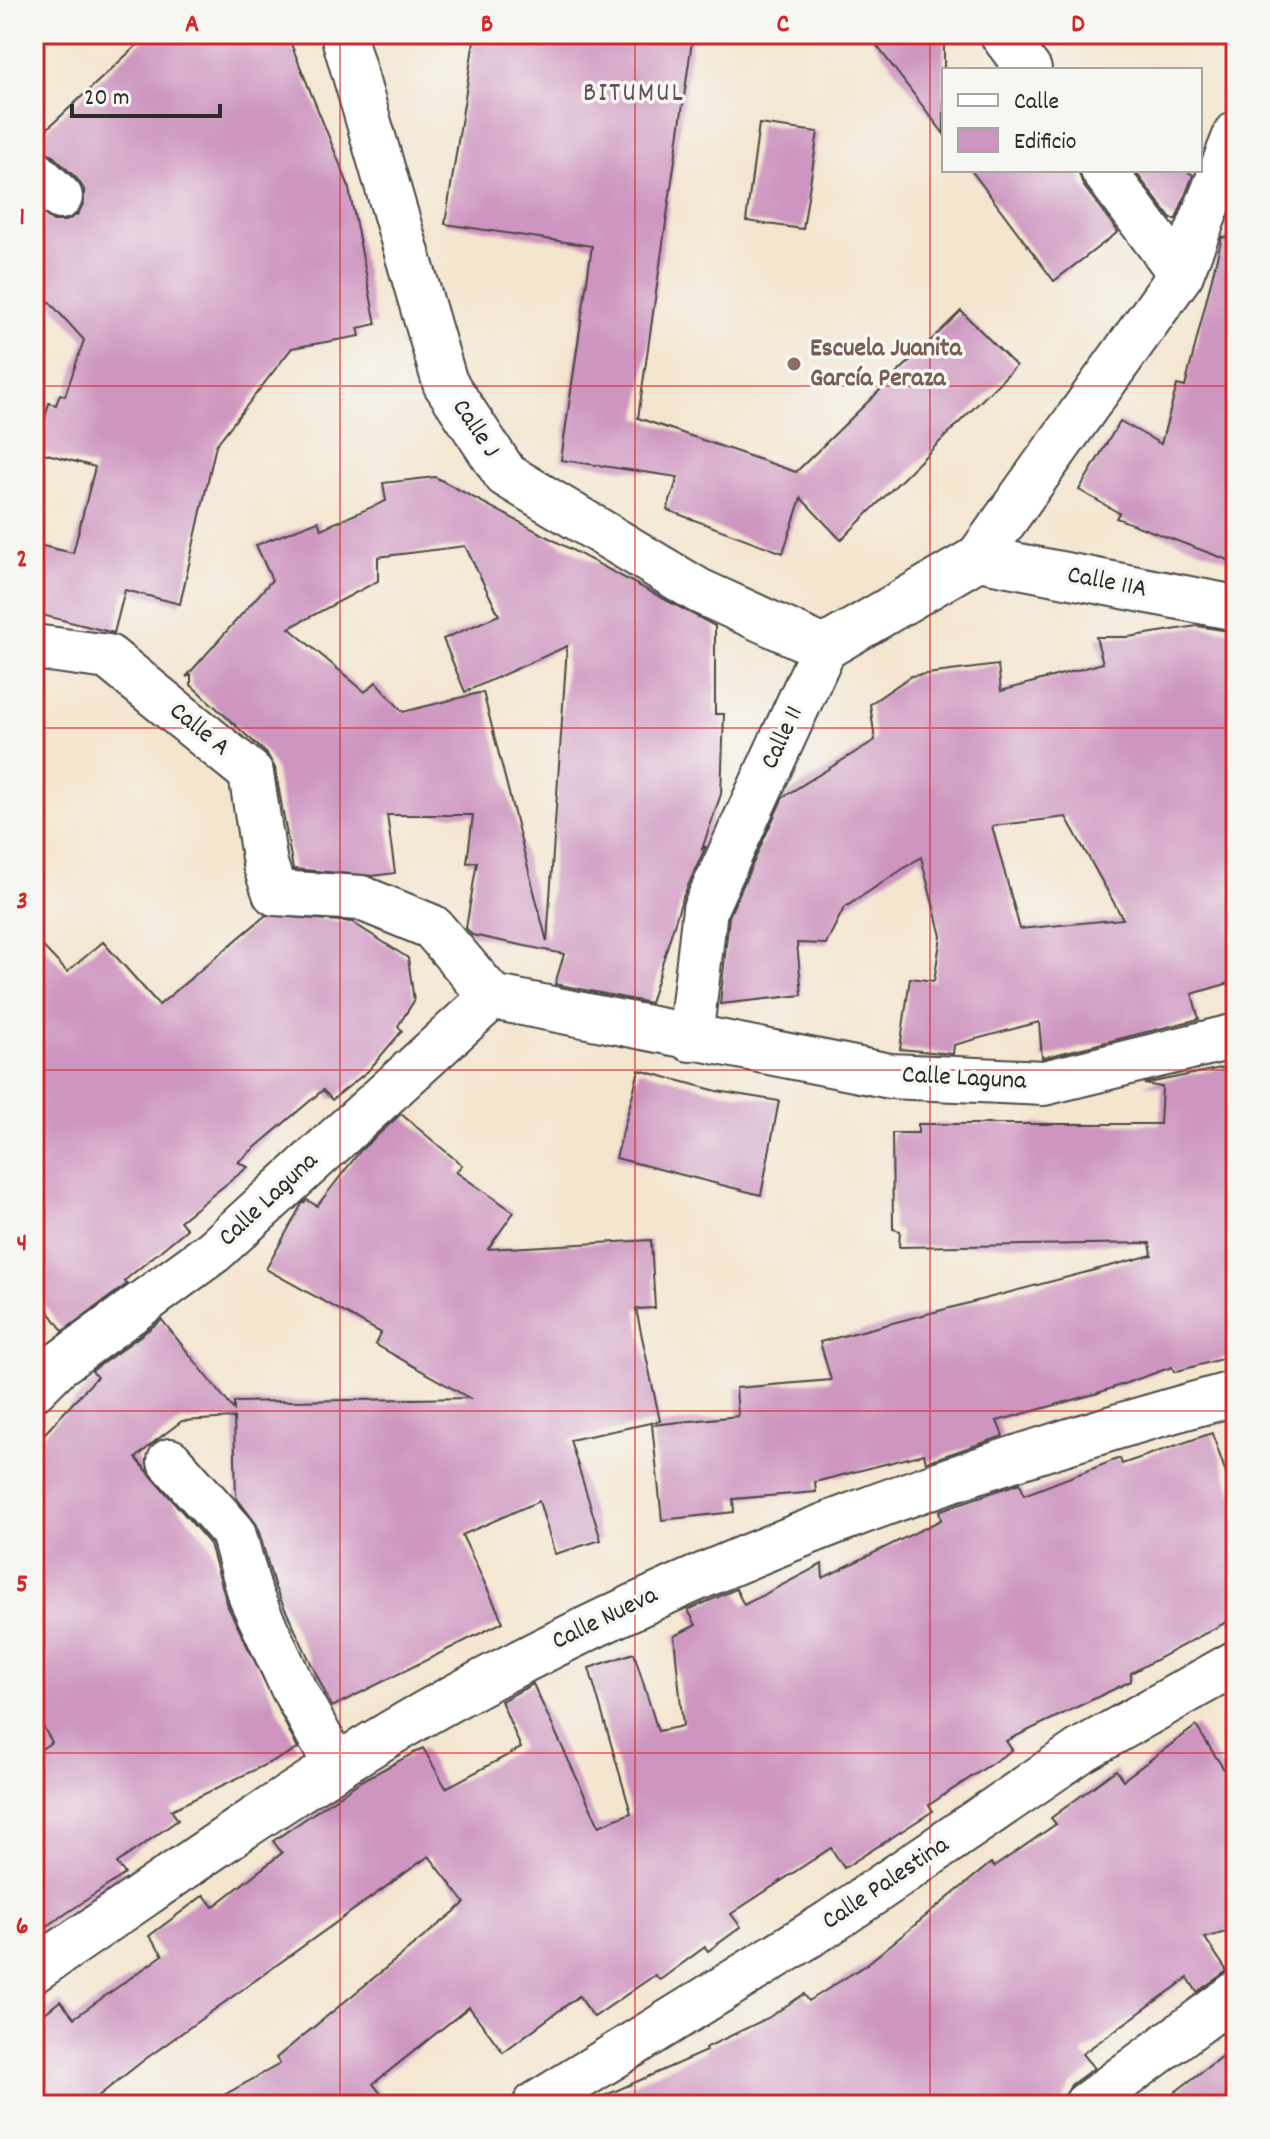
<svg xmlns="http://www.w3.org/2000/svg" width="1270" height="2139" font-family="Dekko,sans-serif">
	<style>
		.building { fill: #ce95c0; fill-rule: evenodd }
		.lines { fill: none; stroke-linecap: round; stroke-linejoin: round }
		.minor-casing { stroke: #494744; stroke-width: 48 }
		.minor { stroke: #fff; stroke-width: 44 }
		.grid { fill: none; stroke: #d62828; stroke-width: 2; stroke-opacity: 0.55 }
		.education-dot { fill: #8d6e63; stroke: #f6f6f2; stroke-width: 3 }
		.labels { text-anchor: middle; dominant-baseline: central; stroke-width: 7; stroke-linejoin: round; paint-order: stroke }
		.education-label { font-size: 26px; font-weight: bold; fill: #785e54; stroke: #f6f6f2; text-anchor: start }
		.street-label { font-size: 26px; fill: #2b2b2b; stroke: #f6f6f2 }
		.neighbourhood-label { font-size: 28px; letter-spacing: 2px; fill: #64505f; stroke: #f6f6f2 }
		.neatline { fill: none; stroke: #d62828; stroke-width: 3 }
		.grid-label { font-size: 26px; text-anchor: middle; font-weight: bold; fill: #d62828 }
	</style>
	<rect width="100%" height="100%" fill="#f6f6f2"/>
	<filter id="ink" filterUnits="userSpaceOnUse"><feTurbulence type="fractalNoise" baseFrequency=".0125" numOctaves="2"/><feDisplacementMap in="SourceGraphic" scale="16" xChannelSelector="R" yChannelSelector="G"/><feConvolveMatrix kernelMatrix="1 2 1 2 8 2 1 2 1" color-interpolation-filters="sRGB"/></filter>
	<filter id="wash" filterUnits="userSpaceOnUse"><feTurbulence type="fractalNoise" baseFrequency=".006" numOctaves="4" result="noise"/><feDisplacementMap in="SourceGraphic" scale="32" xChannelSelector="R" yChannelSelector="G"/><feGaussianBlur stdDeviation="1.8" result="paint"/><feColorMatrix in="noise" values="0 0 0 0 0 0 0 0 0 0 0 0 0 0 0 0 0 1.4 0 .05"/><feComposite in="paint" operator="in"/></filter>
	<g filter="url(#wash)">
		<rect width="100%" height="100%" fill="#f4e5cf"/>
		<g id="blocks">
			<g class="building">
				<polygon points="149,34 287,34 348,184 376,324 358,328 360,336 292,348 216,445 180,604 125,590 114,633 34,613 34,544 73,553 95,467 36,451 49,403 56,405 60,394 65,396 84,340 34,285 34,207 53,221 66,221 78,214 84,202 84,189 77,179 51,154 34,148 34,141"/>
				<polygon points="475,34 693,34 638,418 796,472 961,311 1016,366 841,540 801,498 783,553 667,510 678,477 561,460 592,246 445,224"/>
				<polygon points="868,34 944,34 944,134"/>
				<polygon points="759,124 818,132 803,229 746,221"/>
				<polygon points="971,170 1078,170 1083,185 1118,232 1054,281"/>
				<polygon points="1134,170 1184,170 1193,175 1176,219 1171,219"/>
				<polygon points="1222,237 1236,238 1236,563 1116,518 1119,513 1079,490 1120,421 1161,444 1177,385 1185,387"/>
				<path d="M 435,477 L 715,626 L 715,714 L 724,714 L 721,794 L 702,849 L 706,846 L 682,899 L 650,1003 L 555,984 L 564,954 L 472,935 L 466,928 L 477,862 L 467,863 L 473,815 L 387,815 L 395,873 L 373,876 L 293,869 L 275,768 L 267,754 L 191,685 L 191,675 L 186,677 L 272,580 L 256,545 L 318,521 L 321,529 L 386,501 L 383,483 ZM 465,546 L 499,615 L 443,639 L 465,692 L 567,646 L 547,942 L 483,692 L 403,712 L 376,682 L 365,692 L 289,628 L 378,581 L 378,557 Z"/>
				<path d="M 1197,626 L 1236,632 L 1236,981 L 1192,994 L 1199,1019 L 1042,1058 L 1039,1022 L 954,1045 L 953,1054 L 900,1049 L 910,978 L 934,981 L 941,936 L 921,857 L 844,908 L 826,944 L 797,943 L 802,995 L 720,1004 L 729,916 L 783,797 L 875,740 L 870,704 L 911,676 L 998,665 L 1001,691 L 1103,663 L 1096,637 L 1128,637 ZM 1066,817 L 1123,919 L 1020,929 L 992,826 Z"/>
				<polygon points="266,915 352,922 408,958 414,1001 398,1026 402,1031 368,1071 332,1100 323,1090 238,1162 248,1167 180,1221 187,1229 124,1281 127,1284 63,1331 34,1291 34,937 67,972 103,942 159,1005"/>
				<polygon points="1236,1065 1236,1355 1174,1372 1172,1367 1095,1394 997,1421 1003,1436 926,1462 924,1454 815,1482 816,1492 733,1499 734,1512 662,1520 652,1425 738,1416 736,1388 831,1380 820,1342 1152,1255 1150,1243 899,1247 900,1231 893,1229 892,1133 918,1133 918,1124 1160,1124 1162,1087 1144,1084"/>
				<polygon points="639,1070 717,1091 779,1101 761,1195 616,1158"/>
				<polygon points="401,1114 462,1165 456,1172 514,1212 488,1249 651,1240 655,1308 636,1309 660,1421 570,1440 601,1540 555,1554 539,1501 462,1535 503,1622 332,1707 275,1588 257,1525 236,1497 234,1418 182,1421 154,1442 136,1458 210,1544 228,1607 298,1749 171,1810 178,1820 117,1863 125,1874 34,1935 34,1754 52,1742 34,1712 34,1445 97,1377 92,1371 162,1320 234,1410 234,1402 469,1398 375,1344 381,1333 266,1269 302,1204 307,1200 317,1206 361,1150"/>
				<polygon points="1212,1433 1236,1502 1236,1617 1131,1673 1131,1681 1006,1741 1012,1750 929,1805 933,1811 844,1868 831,1848 731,1914 741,1927 708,1951 705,1947 660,1980 655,1975 594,2017 579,1996 503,2052 469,2007 373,2084 390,2105 206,2105 280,2064 276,2058 465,1903 429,1856 144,2060 87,2105 34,2105 34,2022 60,2001 74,2018 163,1955 149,1936 204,1895 213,1907 282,1853 273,1841 361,1781 423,1748 446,1788 521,1748 501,1701 533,1684 599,1826 631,1813 589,1668 634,1653 658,1731 683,1726 674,1636 696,1625 688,1610 736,1589 744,1605 822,1564 823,1578 941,1520 939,1511 947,1508 1020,1483 1024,1495 1120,1458 1122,1464"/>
				<polygon points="1196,1726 1236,1788 1236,1929 1205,1938 1227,1971 1197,1992 1188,1978 1082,2054 1094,2068 1071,2085 1061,2105 584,2105 706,2051 705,2048 768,2018 804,1994 809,2001 867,1964 991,1863 994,1867 1056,1824 1051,1818 1116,1770 1123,1780"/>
				<polygon points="1236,2025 1236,2105 1158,2105 1235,2046 1225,2033"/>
			</g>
		</g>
	</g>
	<g filter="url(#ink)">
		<use href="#blocks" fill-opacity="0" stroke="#494744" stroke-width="2"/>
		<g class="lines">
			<g class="minor-casing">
				<g id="minor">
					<polyline points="343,34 445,383 506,475 699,591 824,648"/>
					<polyline points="1002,34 1029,70"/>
					<polyline points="1103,170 1181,274"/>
					<polyline points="34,172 60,197"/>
					<polyline points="978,558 1236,608"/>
					<polyline points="34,647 108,657 251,773 265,864 275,893 361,898 432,927 492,997 890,1076 1044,1083 1236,1036"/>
					<polyline points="690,1039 705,909 824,648 978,558 1181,274 1236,134"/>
					<polyline points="34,1389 58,1365 214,1251 492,997"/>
					<polyline points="170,1461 233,1532 251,1597 293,1688 336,1766"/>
					<path d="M 34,1970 C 170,1879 303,1780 447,1701 C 700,1562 957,1468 1236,1393"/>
					<polyline points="535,2105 829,1923 1080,1751 1236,1663"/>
					<polyline points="1086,2105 1236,1994"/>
				</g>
			</g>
			<use href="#minor" class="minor"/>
		</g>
	</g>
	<path class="grid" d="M 340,34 L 340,2105M 635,34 L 635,2105M 930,34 L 930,2105M 34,386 L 1236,386M 34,728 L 1236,728M 34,1070 L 1236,1070M 34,1411 L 1236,1411M 34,1753 L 1236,1753"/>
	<circle class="education-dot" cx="794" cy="364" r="8"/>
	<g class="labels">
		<g class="education-label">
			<text x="810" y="349">Escuela Juanita<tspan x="810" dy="30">García Peraza</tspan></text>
		</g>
		<g class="street-label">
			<text transform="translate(475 429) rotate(56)">Calle J</text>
			<text transform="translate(1107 583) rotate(11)">Calle 11A</text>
			<text transform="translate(199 730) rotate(39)">Calle A</text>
			<text transform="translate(783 738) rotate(-65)">Calle 11</text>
			<text transform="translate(964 1079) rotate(3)">Calle Laguna</text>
			<text transform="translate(269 1200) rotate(-43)">Calle Laguna</text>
			<text transform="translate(605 1619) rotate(-26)">Calle Nueva</text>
			<text transform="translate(886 1884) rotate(-34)">Calle Palestina</text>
		</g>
		<g class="neighbourhood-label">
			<text x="634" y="95">BITUMUL</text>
		</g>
	</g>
	<rect width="1270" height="2139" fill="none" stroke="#f6f6f2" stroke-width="88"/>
	<rect x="942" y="68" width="260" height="104" fill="#f6f6f2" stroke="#a5a5a2" stroke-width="2"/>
	<rect x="958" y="94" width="40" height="12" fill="#ffffff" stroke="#a5a5a2" stroke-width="2"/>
	<text x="1014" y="108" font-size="24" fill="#2b2b2b">Calle</text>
	<rect x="958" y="128" width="40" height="24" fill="#ce95c0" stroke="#a5a5a2" stroke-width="2"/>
	<text x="1014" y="148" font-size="24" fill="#2b2b2b">Edificio</text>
	<path d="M72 104v12h148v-12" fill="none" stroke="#2b2b2b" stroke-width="4"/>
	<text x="84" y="104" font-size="24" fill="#2b2b2b" stroke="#f6f6f2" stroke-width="6" paint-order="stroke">20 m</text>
	<rect x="44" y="44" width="1182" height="2051" class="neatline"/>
	<g class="grid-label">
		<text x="192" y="31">A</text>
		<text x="487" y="31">B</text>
		<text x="783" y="31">C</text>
		<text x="1078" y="31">D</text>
		<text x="22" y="224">1</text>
		<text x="22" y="566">2</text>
		<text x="22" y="908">3</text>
		<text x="22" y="1250">4</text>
		<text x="22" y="1591">5</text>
		<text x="22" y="1933">6</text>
	</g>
</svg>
